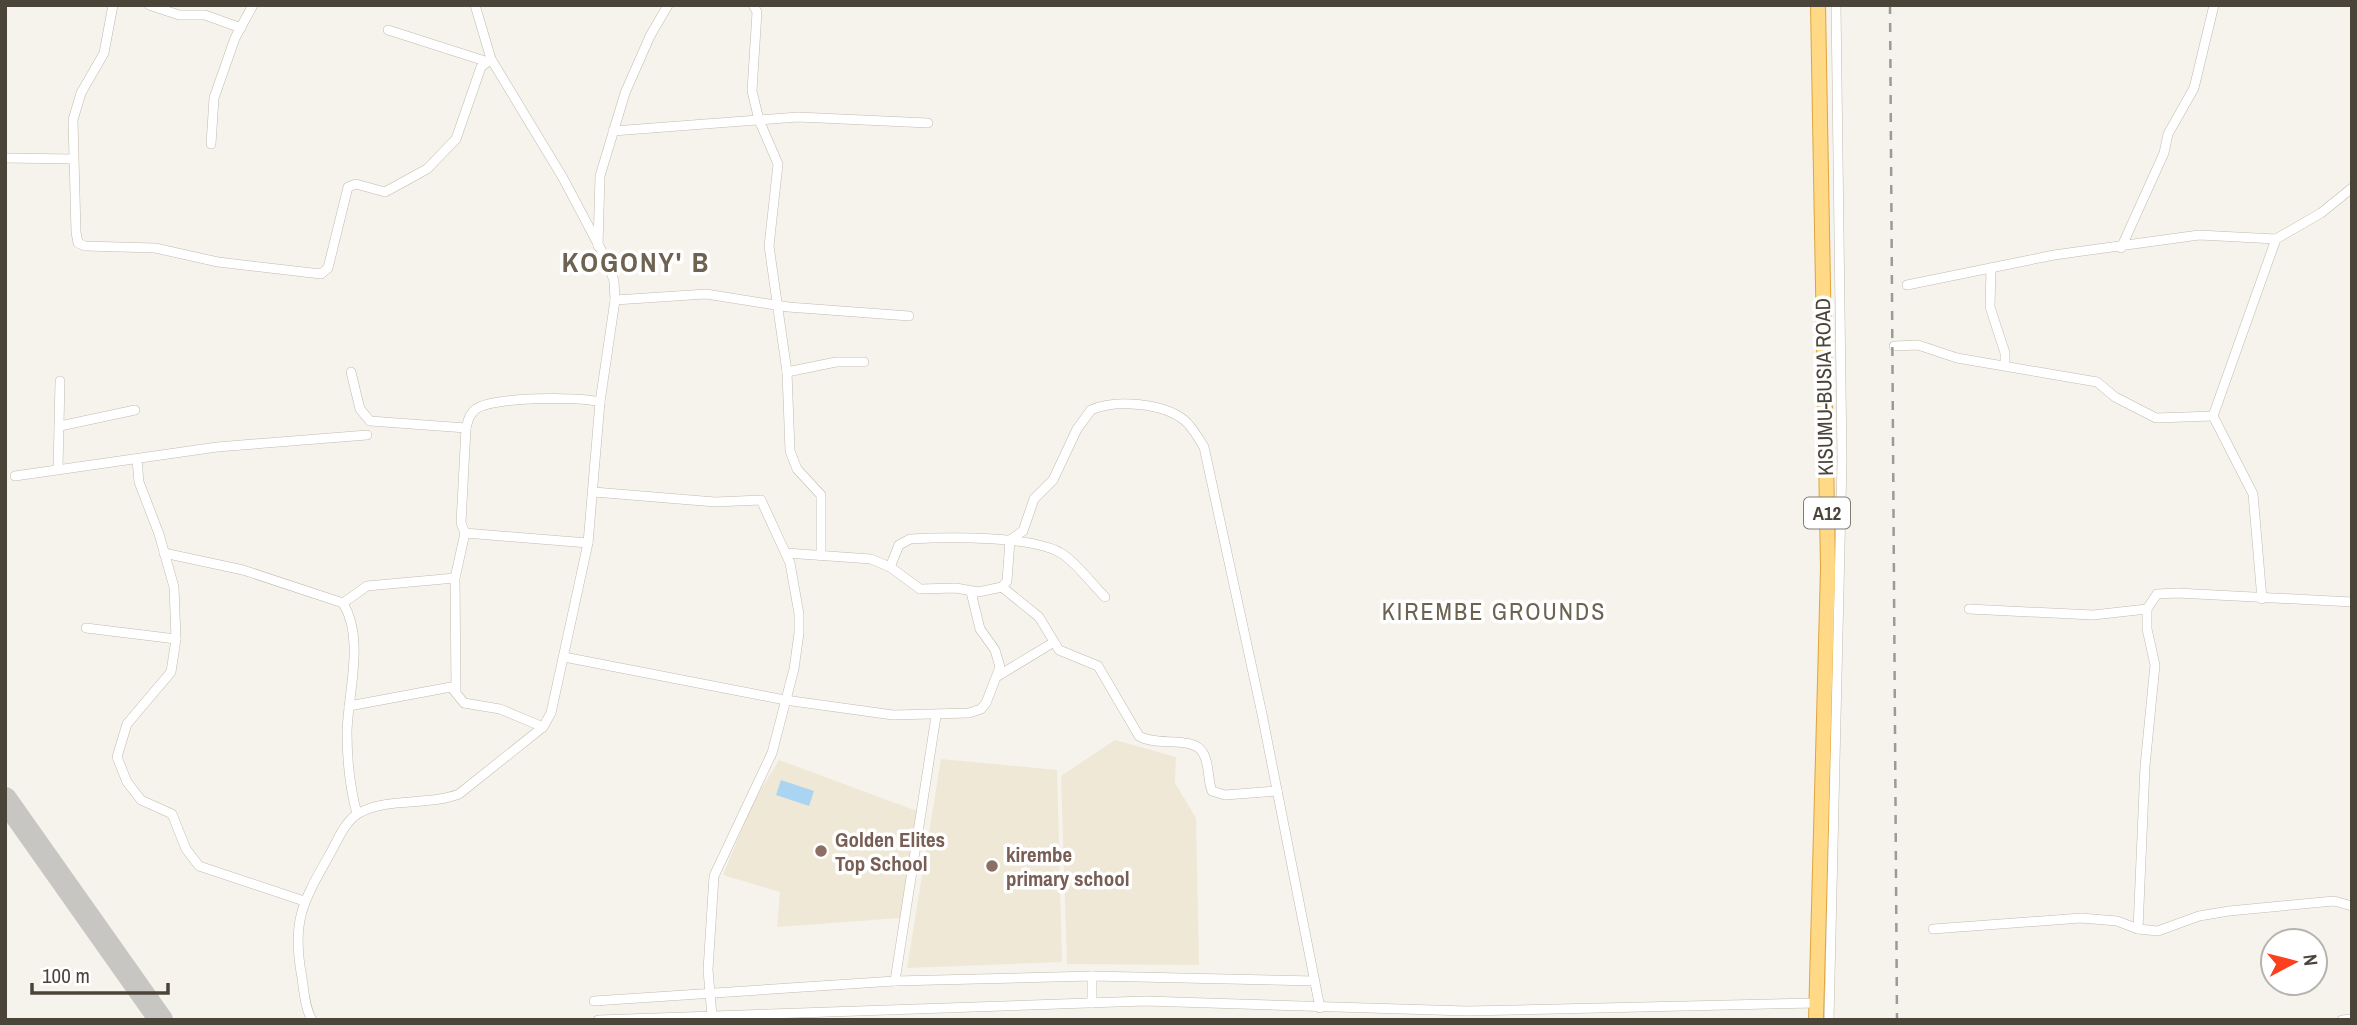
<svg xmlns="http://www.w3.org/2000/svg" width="2357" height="1025" font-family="'Archivo Narrow',sans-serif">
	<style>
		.education { fill: #efe8d6 }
		.water { fill: #a9d4f2 }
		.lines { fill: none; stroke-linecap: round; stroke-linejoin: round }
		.taxiway { stroke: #c8c6c3; stroke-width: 24 }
		.minor-casing { stroke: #c2bbae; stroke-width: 10 }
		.trunk-casing { stroke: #e0a43c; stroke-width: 16 }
		.minor { stroke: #fff; stroke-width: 9 }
		.trunk { stroke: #ffd985; stroke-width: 14 }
		.rail { stroke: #9a9a9a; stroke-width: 2.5; stroke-dasharray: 9 9; stroke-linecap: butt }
		.education-dot { fill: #8d6e63; stroke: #fff; stroke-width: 2.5 }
		.labels { text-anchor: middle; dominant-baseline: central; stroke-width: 7; stroke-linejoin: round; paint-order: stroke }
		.shield { fill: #fff; stroke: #817c74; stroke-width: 2 }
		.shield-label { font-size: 19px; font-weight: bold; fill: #4b4439 }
		.street-label { font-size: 21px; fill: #4b4439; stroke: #fff }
		.education-label { font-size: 21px; font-weight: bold; fill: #785e54; stroke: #fff; text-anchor: start }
		.quarter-label { font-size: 24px; letter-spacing: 2px; fill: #6e6250; stroke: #fff }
		.district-label { font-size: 28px; font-weight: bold; letter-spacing: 2px; fill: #6e6250; stroke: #fff }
	</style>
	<rect width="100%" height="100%" fill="#f6f3ec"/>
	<g class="education">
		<polygon points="1115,740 1176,757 1175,783 1196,818 1199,965 1067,964 1061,776"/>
		<polygon points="941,759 1057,770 1062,962 907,968"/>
		<polygon points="779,760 917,811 900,918 777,927 780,892 723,875 753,802"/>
	</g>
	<polygon class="water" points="781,780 814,791 809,806 776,795"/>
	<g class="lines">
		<polyline class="taxiway" points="5,799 161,1020"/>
		<g class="minor-casing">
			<g id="minor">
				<polyline points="113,5 104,53 81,93 73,120 76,232 78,243 85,246 155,248 218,262 321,274 328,268 348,187 356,184 385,192 427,169 456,139 481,67 491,59"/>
				<polyline points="149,5 179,15 205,15 241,28"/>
				<polyline points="753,5 757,12 752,91 759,120 778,164 769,246 787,372 790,451 797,469 821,495 821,556"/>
				<polyline points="388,30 485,61"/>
				<polyline points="613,131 798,117 928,123"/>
				<polyline points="211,144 214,98 235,38 253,5"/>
				<polyline points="5,158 73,159"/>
				<polyline points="598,246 600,176 625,93 650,36 668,5"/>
				<polyline points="2121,248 2164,153 2168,134 2194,88 2214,5"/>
				<polyline points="1991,268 1990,307 2005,353 2005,364"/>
				<polyline points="1907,285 2054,255 2199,235 2276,239 2321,213 2352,188"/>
				<polyline points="615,300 706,294 788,307 909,316"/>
				<polyline points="1894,346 1918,345 1957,358 2097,382 2115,397 2156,418 2213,416"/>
				<polyline points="351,372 360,409 370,421 466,428"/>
				<polyline points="787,372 836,362 864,362"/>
				<polyline points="60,426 135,410"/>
				<polyline points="137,460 139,482 159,534 174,587 176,639 171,672 127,724 117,757 127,782 141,800 172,814 186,849 199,866 304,901"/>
				<polyline points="58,469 60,381"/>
				<polyline points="15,476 217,447 367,435"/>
				<polyline points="594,492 715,502 761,500 790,563 799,614 799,633 794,669 772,753 714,876 708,970 712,1016"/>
				<path d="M 588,543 L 465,533 L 461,523 L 466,428 C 468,421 469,414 476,409 C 491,397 579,396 600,402"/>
				<path d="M 164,553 L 243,570 L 343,603 C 365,639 348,692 347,732 C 347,759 350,788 357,814"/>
				<path d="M 786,553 L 871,559 L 890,567 L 920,589 L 956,588 L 978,592 L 1002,587 L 1007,581 L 1010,540 L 1023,531 L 1034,499 L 1053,480 L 1077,429 L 1091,410 C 1115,399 1163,403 1184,420 C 1192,426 1198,438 1204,447 L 1262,714 L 1320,1008"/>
				<path d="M 890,567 L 899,545 L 910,539 C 945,537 1036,535 1064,555 C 1079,566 1092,584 1105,597"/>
				<path d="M 1002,587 L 1039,617 L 1059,650 L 1098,666 L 1139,736 C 1156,747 1193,735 1203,753 C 1210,764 1207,779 1212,791 L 1225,795 L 1277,791"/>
				<polyline points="2262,599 2253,494 2213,416 2276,239"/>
				<polyline points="343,603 367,586 455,578"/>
				<polyline points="1969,609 2093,615 2147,609"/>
				<polyline points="86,628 176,639"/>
				<polyline points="564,657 785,700 893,715 969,713 981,709 986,703 1000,667 995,650 980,629 971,592"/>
				<polyline points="998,676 1054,642"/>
				<polyline points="456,691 455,578 465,533"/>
				<polyline points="349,706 451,687 464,703 500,709 543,727"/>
				<polyline points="1933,929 2081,918 2117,921 2138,929 2158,931 2199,916 2229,911 2334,901 2352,906"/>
				<polyline points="2138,929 2145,766 2155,665 2147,629 2147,609 2157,594 2177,593 2352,602"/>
				<polyline points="895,981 936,716"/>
				<polyline points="594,1001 895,981 1092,976 1315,981"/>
				<polyline points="1092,1003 1092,976"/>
				<path d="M 312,1020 C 305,1008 304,992 302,978 C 291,920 303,902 331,852 C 338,839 346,820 359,813 C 388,797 428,806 459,794 L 543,727 L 551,713 L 588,543 L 600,402 L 615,300 L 614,281 L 608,263 L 563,178 L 491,59 L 475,5"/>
				<polyline points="598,1020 1145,1001 1467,1011 1816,1003"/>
				<polyline points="1829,1020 1842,460 1836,5"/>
				<polyline points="2342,1020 2352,1019"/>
			</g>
		</g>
		<g class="trunk-casing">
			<polyline id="trunk" points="1816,1020 1828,568 1818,5"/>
		</g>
		<use href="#minor" class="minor"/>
		<use href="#trunk" class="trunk"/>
		<polyline class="rail" points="1890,5 1897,1020"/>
	</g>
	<g class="education-dot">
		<circle cx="821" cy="851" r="7"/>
		<circle cx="992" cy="866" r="7"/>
	</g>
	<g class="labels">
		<rect class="shield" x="1804" y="497.5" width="46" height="31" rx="5"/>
		<g class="shield-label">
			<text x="1827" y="513">A12</text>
		</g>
		<g class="street-label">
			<text transform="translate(1824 387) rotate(-91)">KISUMU-BUSIA ROAD</text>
		</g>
		<g class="education-label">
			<text x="835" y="839">Golden Elites<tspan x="835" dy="24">Top School</tspan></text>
			<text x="1006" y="854">kirembe<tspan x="1006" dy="24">primary school</tspan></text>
		</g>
		<g class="quarter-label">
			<text x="1494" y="611">KIREMBE GROUNDS</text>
		</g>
		<g class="district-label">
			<text x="636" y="262">KOGONY' B</text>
		</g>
	</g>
	<rect width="2357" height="1025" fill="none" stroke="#4b4439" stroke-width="14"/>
	<g transform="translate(2294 962) rotate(83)"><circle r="33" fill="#ffffff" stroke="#b7b4b0" stroke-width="2"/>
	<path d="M0-5L12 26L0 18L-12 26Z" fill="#fc3f1d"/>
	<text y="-10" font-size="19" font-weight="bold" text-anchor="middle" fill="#4b4439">N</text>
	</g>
	<path d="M32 983v10h136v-10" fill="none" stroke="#4b4439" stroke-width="3.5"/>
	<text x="42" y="983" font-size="21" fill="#4b4439" stroke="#ffffff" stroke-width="5" paint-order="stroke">100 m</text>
</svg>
